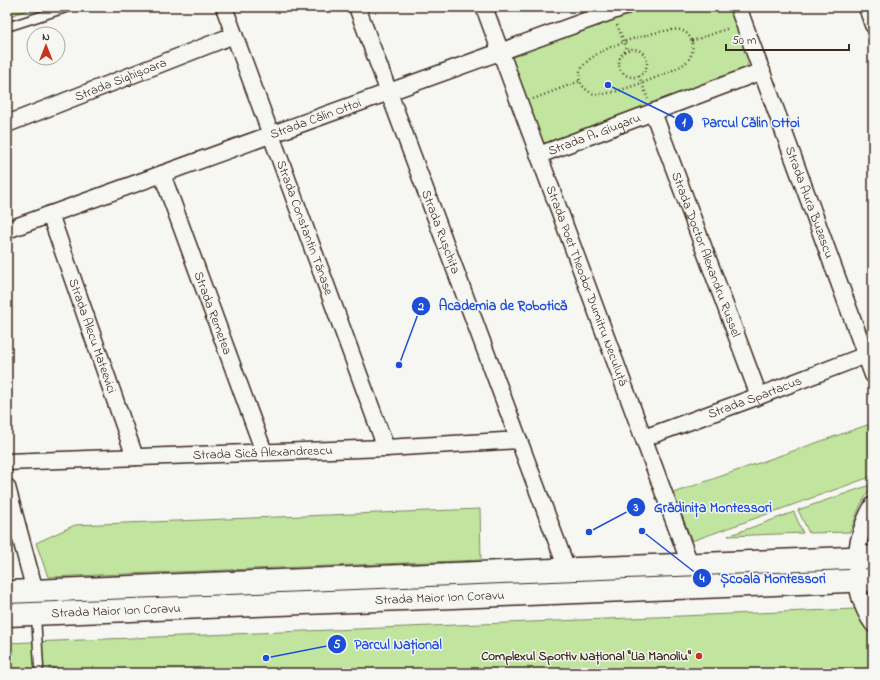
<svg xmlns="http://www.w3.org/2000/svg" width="880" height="680" font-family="'Indie Flower',sans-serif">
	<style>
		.green { fill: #c1e59f; stroke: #7e885e }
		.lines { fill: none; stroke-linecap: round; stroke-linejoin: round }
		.lane-casing { stroke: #3b2a1e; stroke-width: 11 }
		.street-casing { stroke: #3b2a1e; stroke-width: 19 }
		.secondary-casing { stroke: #3b2a1e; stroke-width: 25 }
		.path { stroke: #3b2a1e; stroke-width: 2.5; stroke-dasharray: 1 3; stroke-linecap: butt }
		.lane { stroke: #f6f6f2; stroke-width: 8 }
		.street { stroke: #f6f6f2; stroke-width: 16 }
		.secondary { stroke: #f6f6f2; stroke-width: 22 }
		.poi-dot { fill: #c8321e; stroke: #f6f6f2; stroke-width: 1.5 }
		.labels { text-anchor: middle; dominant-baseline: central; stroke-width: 3; stroke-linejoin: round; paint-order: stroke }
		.street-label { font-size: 13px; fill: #3b2a1e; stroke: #f6f6f2 }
		.poi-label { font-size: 13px; font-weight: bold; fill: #3b2a1e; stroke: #f6f6f2; text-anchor: end }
		.leader { fill: none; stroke: #1d4ed8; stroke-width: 1.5 }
		.callout-dot { fill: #1d4ed8; stroke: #f6f6f2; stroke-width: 1.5 }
		.mark-label { font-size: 12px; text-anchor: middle; font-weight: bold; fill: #fff }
		.callout-label { font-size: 14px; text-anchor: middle; font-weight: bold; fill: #1d4ed8; stroke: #f6f6f2; stroke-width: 3; stroke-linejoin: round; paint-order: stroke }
	</style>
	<rect width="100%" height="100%" fill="#f6f6f2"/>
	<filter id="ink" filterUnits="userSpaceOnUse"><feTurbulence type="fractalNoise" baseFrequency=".025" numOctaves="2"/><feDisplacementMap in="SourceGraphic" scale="8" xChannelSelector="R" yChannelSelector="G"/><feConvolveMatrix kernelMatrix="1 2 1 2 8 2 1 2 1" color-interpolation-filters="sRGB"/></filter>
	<g filter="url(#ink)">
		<g class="green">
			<polygon points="7,7 36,7 7,17"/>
			<polygon points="632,7 735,7 751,57 745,69 545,143 536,140 507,61 511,50"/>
			<polygon points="873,423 873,476 692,541 673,493"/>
			<polygon points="873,484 860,506 850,532 809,533 798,510"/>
			<polygon points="480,509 481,560 48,577 36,543 75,525"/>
			<polygon points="794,512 803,533 728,536"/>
			<polygon points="856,609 861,620 873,638 873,673 7,673 7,643"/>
		</g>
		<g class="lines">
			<g class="lane-casing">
				<g id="lane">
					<polyline points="7,27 69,7"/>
					<polyline points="36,615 39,667"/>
				</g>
			</g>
			<g class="street-casing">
				<g id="street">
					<path id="s1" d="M 224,7 L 386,448"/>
					<path id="s2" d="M 357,7 L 567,569"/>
					<path id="s3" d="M 484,7 L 690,564"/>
					<path id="s4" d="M 738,7 L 873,375"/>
					<polyline points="867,7 873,25"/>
					<path id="s5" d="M 653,112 L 759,396"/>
					<path id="s6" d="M 7,124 L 234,35"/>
					<path id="s7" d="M 539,155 L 762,71"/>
					<path id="s8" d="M 162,174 L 264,452"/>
					<path id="s9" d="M 50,214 L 135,457"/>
					<path id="s10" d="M 7,230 L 624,7"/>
					<path id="s11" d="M 644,438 L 759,396 L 866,355"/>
					<path id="s12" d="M 7,462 L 386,448 L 519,440"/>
					<polyline points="7,487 35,591"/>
					<path d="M 873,505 C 852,541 849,589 873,624"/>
				</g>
			</g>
			<g class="secondary-casing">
				<g id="secondary">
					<polyline points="7,592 873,557"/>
					<path id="s13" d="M 7,615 L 873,580"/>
				</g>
			</g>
			<g class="path">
				<polyline points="617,25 627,49"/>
				<path d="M 671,30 C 674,30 677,29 680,30 C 696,34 696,56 684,64 C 671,73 610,97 595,94 C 589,93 582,87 580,81 C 571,52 651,32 671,30 Z"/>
				<polyline points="692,41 729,28"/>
				<circle cx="633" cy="63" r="14"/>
				<polyline points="639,76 648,99"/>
				<polyline points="533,99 580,81"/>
				<polyline points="49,668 106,673"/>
			</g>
			<use href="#lane" class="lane"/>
			<use href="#street" class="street"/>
			<use href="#secondary" class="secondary"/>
		</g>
	</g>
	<circle class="poi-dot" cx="699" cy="656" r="4"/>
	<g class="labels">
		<g class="street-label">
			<text stroke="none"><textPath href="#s6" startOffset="122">Strada Sighișoara</textPath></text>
			<text stroke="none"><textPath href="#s10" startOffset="328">Strada Călin Ottoi</textPath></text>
			<text stroke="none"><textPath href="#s7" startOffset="59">Strada A. Giugaru</textPath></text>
			<text stroke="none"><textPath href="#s4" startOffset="208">Strada Aura Buzescu</textPath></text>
			<text stroke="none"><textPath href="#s1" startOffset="235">Strada Constantin Tănase</textPath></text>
			<text stroke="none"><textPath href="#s2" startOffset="240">Strada Rușchița</textPath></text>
			<text stroke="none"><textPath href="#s5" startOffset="152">Strada Doctor Alexandru Russel</textPath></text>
			<text stroke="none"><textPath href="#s3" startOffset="297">Strada Poet Theodor Dumitru Neculuță</textPath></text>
			<text stroke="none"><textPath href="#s8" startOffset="148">Strada Remetea</textPath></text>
			<text stroke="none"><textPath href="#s9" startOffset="129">Strada Alecu Mateevici</textPath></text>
			<text stroke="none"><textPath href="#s11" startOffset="118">Strada Spartacus</textPath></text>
			<text stroke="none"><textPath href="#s12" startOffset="256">Strada Sică Alexandrescu</textPath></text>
			<text stroke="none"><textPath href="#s13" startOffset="433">Strada Maior Ion Coravu</textPath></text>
			<text stroke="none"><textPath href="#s13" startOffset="109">Strada Maior Ion Coravu</textPath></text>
		</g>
		<g class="poi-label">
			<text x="691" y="656">Complexul Sportiv Național "Lia Manoliu"</text>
		</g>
	</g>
	<path class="leader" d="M608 85L684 122M399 365L421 306M589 532L636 507M642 531L702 578M266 658L337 644"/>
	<g class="callout-dot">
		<circle cx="608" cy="85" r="4"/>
		<circle cx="399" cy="365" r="4"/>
		<circle cx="589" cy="532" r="4"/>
		<circle cx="642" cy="531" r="4"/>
		<circle cx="266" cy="658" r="4"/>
		<circle cx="684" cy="122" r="10"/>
		<circle cx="421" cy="306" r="10"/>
		<circle cx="636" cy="507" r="10"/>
		<circle cx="702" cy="578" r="10"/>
		<circle cx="337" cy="644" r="10"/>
	</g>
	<g class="mark-label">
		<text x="684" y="126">1</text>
		<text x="421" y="310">2</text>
		<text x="636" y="511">3</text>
		<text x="702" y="582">4</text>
		<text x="337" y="648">5</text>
	</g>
	<g class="callout-label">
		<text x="751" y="127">Parcul Călin Ottoi</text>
		<text x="503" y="310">Academia de Robotică</text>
		<text x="713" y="512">Grădinița Montessori</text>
		<text x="773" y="583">Școala Montessori</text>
		<text x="398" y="649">Parcul Național</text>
	</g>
	<rect width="880" height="680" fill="none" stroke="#f6f6f2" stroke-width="24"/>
	<rect x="12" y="12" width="856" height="656" fill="none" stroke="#3b2a1e" stroke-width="1.5" filter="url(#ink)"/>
	<g transform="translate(46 46)"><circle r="19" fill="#f6f6f2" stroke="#aba49d"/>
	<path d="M0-3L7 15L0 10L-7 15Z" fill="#c8321e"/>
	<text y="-6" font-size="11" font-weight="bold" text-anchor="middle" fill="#3b2a1e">N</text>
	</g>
	<path d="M726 44v6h123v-6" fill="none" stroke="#3b2a1e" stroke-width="2"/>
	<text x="732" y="44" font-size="12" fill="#3b2a1e" stroke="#f6f6f2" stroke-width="3" paint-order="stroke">50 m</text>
</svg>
